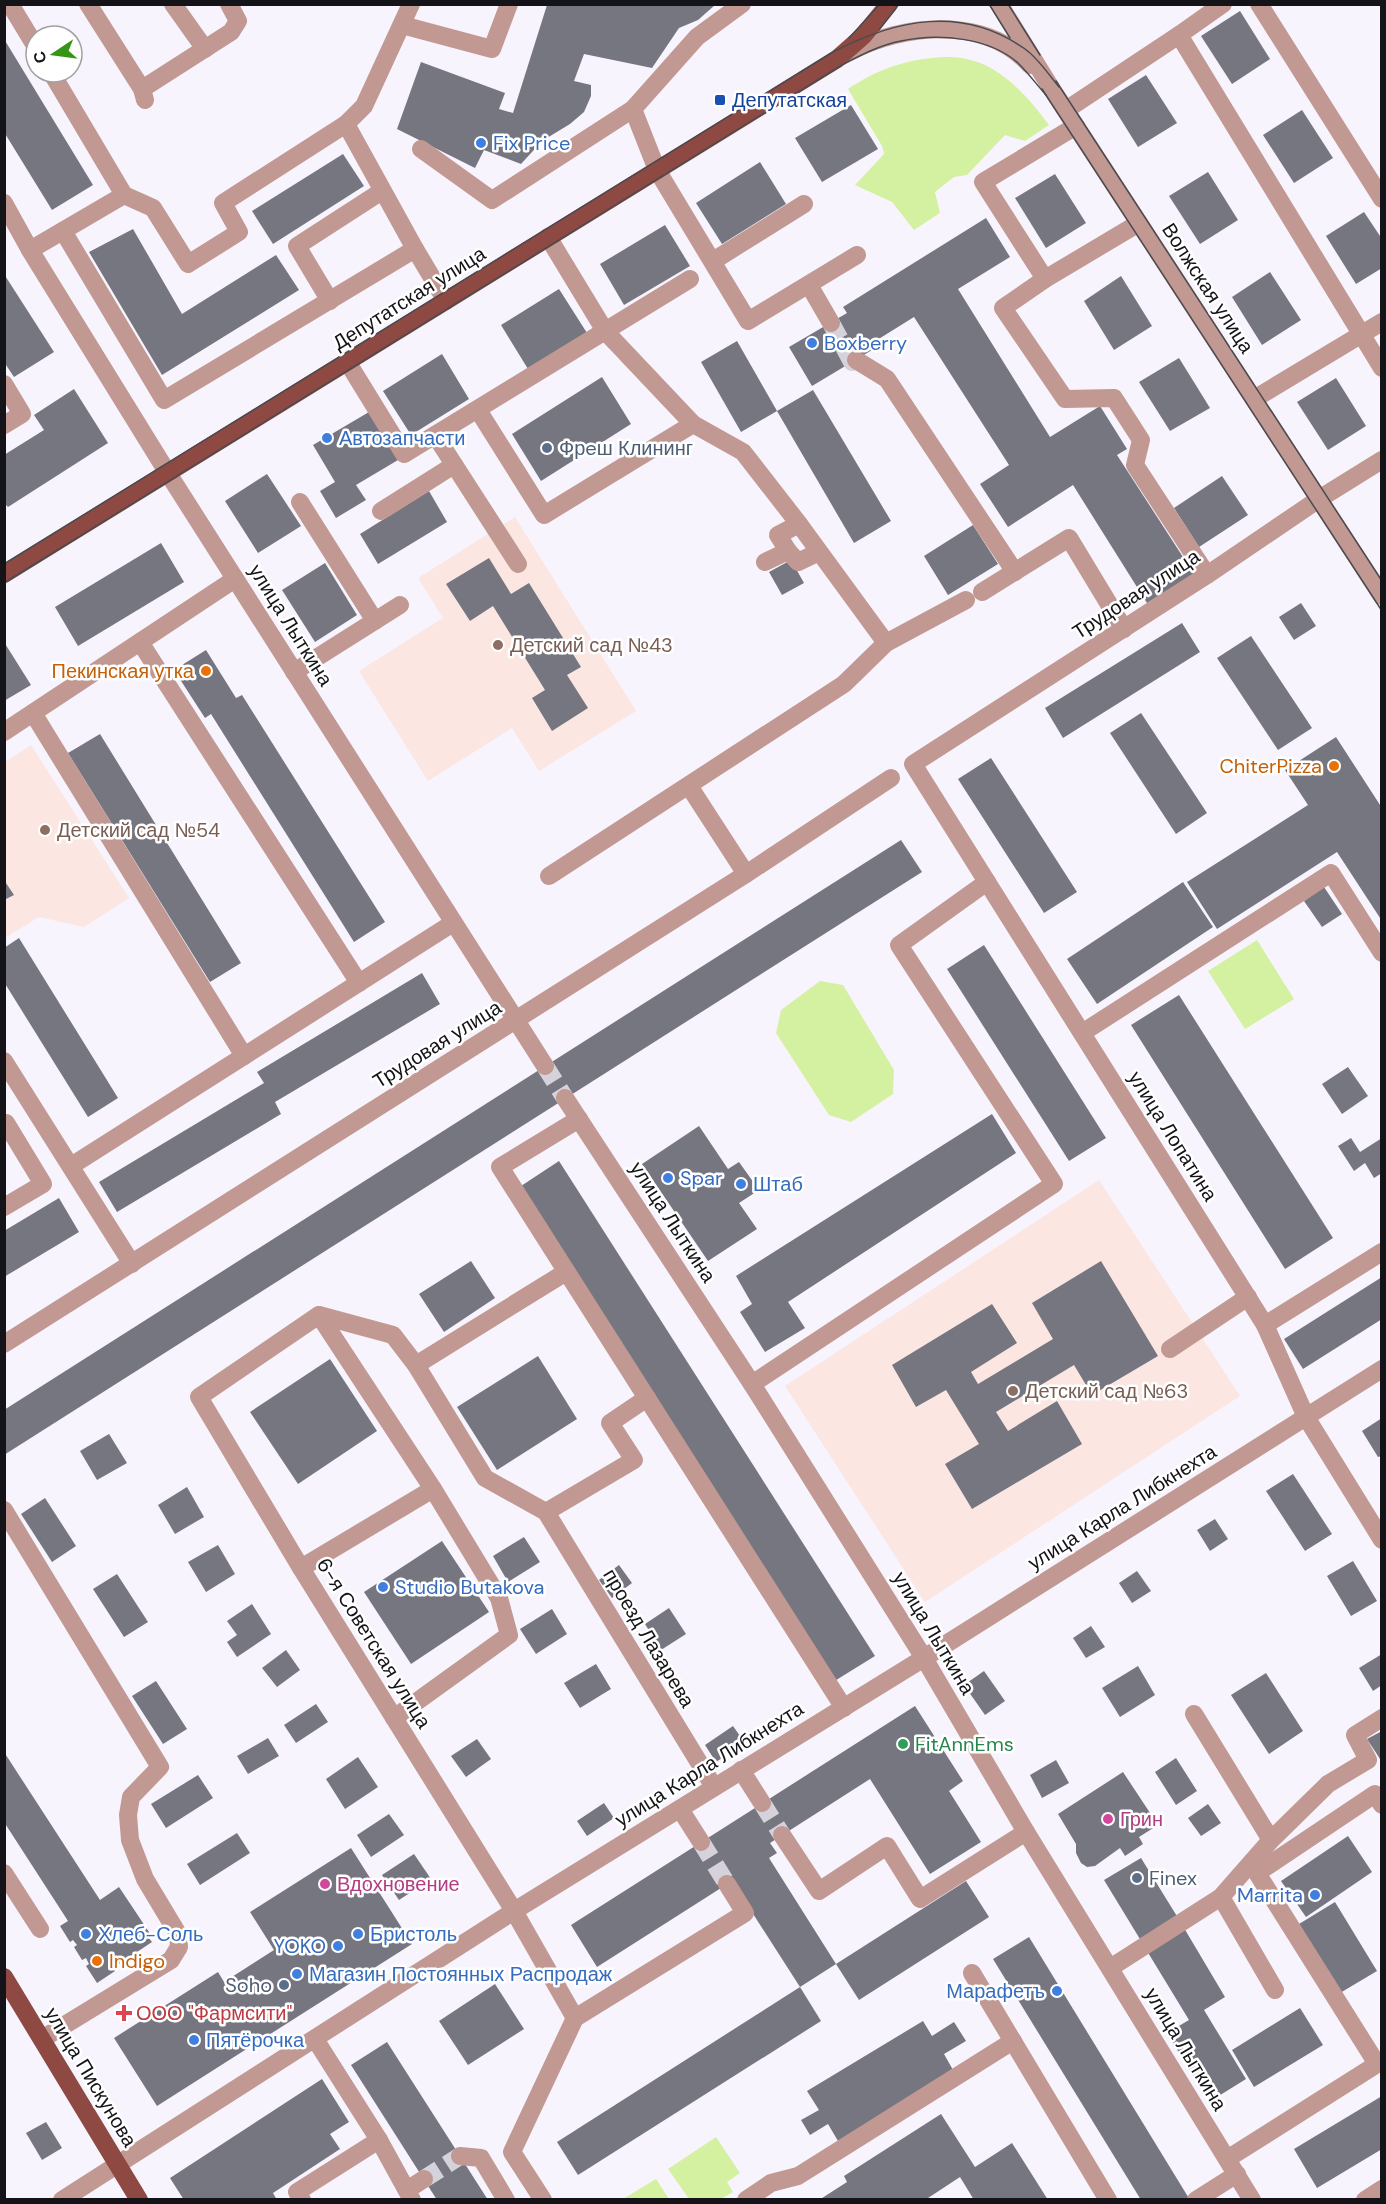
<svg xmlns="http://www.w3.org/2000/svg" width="1386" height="2204" font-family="'DM Sans',sans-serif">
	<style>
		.education { fill: #fbe6e2 }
		.green { fill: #d4f1a2 }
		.building { fill: #767680 }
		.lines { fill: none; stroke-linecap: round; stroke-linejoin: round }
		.minor-tunnel { stroke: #d5d2db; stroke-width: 18; stroke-dasharray: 18 9; stroke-linecap: butt }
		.minor { stroke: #c19992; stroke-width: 18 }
		.major { stroke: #8e4a42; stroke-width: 18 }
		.tram { stroke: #4b4a4f; stroke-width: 1.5 }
		.transit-dot { fill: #1a4fb4; stroke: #fff; stroke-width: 2 }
		.shop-dot { fill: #3f7fe0; stroke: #fff; stroke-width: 2 }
		.service-dot { fill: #5c6f8a; stroke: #fff; stroke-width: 2 }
		.education-dot { fill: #8d6e63; stroke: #fff; stroke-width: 2 }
		.food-dot { fill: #e8710a; stroke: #fff; stroke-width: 2 }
		.leisure-dot { fill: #2e9e5b; stroke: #fff; stroke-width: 2 }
		.hotel-dot { fill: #d1479c; stroke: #fff; stroke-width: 2 }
		.health-dot { fill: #e0444e; stroke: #fff; stroke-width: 2 }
		.labels { text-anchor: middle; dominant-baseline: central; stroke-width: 5; stroke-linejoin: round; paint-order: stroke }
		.transit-label { font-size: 20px; fill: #164399; stroke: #fff; text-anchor: start }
		.shop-label { font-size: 20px; fill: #366cbe; stroke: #fff; text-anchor: start }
		.street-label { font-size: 20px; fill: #141317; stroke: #fff }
		.service-label { font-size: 20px; fill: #4e5e75; stroke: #fff; text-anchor: start }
		.education-label { font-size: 20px; fill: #785e54; stroke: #fff; text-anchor: start }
		.food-label { font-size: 20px; fill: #c56008; stroke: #fff; text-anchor: end }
		.leisure-label { font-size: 20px; fill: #27864d; stroke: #fff; text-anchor: start }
		.hotel-label { font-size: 20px; fill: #b23c85; stroke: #fff; text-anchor: start }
		.health-label { font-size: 20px; fill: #be3a42; stroke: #fff; text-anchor: start }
	</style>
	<rect width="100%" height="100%" fill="#f7f4fe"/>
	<g class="education">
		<polygon points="515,517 636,711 539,771 512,728 428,781 359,671 443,618 418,578"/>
		<polygon points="31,745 129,898 84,927 39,917 5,938 5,762"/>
		<polygon points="1099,1180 1240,1396 925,1602 785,1386"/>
	</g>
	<g class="green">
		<path d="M 943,57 C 950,57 959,57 966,59 C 1001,65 1029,98 1049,125 L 1025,141 L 1005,135 L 967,175 L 954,177 L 935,192 L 940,213 L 914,230 L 892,202 L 855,185 L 884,154 L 882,146 L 848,89 C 878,69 907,59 943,57 Z"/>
		<polygon points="1257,940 1294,999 1245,1029 1208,971"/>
		<polygon points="820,981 843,985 894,1070 893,1094 851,1122 829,1115 776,1033 781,1010"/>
		<polygon points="716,2137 740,2173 727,2182 733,2192 721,2199 689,2199 668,2169"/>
		<polygon points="656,2179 669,2199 623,2199"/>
	</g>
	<g class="building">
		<polygon points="547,5 715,5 698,20 679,28 652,68 584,54 574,81 591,85 591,96 584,112 570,124 542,141 521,164 484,150 475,168 397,129 421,62 505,93 499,109 513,113"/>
		<polygon points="1240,11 1270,59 1232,84 1201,36"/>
		<polygon points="4,39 93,185 52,210 4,132"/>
		<polygon points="1146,75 1177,123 1138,147 1108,99"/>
		<polygon points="851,105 878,149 822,182 795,138"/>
		<polygon points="1302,110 1333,158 1294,183 1263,135"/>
		<polygon points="343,154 364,186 273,244 252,211"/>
		<polygon points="760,162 786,204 722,244 696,203"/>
		<polygon points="1208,172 1238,220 1200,244 1169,196"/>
		<polygon points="1055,174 1086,223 1046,248 1015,198"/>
		<polygon points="1364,212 1382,239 1382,268 1356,284 1326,236"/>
		<polygon points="986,218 1010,257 958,289 1050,437 1100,406 1127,449 1117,455 1194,574 1147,603 1073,485 1008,527 980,484 1009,465 914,317 869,345 872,350 812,386 789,347 847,313 843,307"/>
		<polygon points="665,225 690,266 624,305 600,264"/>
		<polygon points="133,229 182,314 276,255 299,290 162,375 89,252"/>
		<polygon points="1270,272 1301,320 1262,345 1232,297"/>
		<polygon points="4,274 54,352 14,377 4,362"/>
		<polygon points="1121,276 1152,326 1114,350 1084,301"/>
		<polygon points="559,289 587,333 528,369 501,325"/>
		<polygon points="737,341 777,411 741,432 701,362"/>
		<polygon points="442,354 469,399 411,435 383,391"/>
		<polygon points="1179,358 1210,408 1170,431 1139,382"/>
		<polygon points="602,377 631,424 541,481 512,434"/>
		<polygon points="1336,378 1366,426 1328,450 1297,402"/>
		<polygon points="74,389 108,443 8,507 4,503 4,455 44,430 34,415"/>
		<polygon points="813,390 891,521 854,543 777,411"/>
		<polygon points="369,412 398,460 356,485 366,500 336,518 320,491 335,482 313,445"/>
		<polygon points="267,474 301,526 258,553 225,501"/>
		<polygon points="1222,476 1248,515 1199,547 1174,508"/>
		<polygon points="429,491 447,522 378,564 360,534"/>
		<polygon points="973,525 998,564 948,595 924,556"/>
		<polygon points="161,543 184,582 78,646 55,607"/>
		<polygon points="489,558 511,594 529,583 581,667 567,675 588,708 552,731 532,698 545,690 493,606 470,621 446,584"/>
		<polygon points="791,560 804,583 782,595 769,572"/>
		<polygon points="325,563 357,615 315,642 282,590"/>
		<polygon points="1301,603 1316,626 1294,640 1279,617"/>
		<polygon points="1182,623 1200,652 1063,738 1045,708"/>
		<polygon points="1251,636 1312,728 1278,750 1217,658"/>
		<polygon points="4,642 31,685 4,701"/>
		<polygon points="206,650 236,698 242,695 385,922 354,942 211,714 205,718 174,670"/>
		<polygon points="1141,713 1207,813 1176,834 1110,733"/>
		<polygon points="100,734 241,963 210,982 68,753"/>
		<polygon points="1336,737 1382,808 1382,921 1337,852 1217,929 1187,882 1308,805 1285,770"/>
		<polygon points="991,758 1077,892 1044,913 958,779"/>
		<polygon points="901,840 922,872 4,1455 4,1410"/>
		<polygon points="4,880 14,895 4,900"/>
		<polygon points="1183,882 1213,927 1097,1004 1067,959"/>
		<polygon points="1324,887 1342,914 1322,927 1304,901"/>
		<polygon points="19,938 118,1098 88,1117 4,982 4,948"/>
		<polygon points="984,945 1106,1138 1069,1161 947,969"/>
		<polygon points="422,973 440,1004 275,1102 281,1114 117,1212 99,1182 264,1083 257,1072"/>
		<polygon points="1179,995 1333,1238 1285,1269 1131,1025"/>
		<polygon points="1348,1067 1368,1096 1342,1114 1322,1084"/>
		<polygon points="992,1114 1016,1153 788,1302 805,1328 765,1352 740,1312 752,1304 736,1276"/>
		<polygon points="699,1126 728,1169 739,1162 759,1190 739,1203 757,1229 708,1261 642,1164"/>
		<polygon points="1351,1138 1360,1152 1382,1138 1382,1173 1374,1178 1365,1163 1354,1171 1338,1146"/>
		<polygon points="559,1161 875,1656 833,1682 518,1188"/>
		<polygon points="59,1198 79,1232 4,1277 4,1231"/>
		<polygon points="471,1261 495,1298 444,1332 419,1294"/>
		<polygon points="1101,1261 1158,1356 1092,1395 1074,1365 996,1412 1008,1431 1057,1401 1082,1444 972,1509 945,1464 979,1444 946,1390 916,1407 892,1365 992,1304 1017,1343 971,1372 978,1384 1053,1339 1032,1303"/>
		<polygon points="1382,1277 1382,1319 1303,1369 1284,1339"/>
		<polygon points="538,1356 577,1419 497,1470 457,1407"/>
		<polygon points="330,1359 377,1431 298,1484 250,1412"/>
		<polygon points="1382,1418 1382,1456 1378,1457 1362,1431"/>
		<polygon points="109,1434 127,1463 97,1480 80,1451"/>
		<polygon points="1293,1474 1332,1534 1305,1551 1266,1491"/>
		<polygon points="187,1487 204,1517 175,1534 158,1505"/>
		<polygon points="45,1498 76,1546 52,1562 21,1514"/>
		<polygon points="1215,1519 1228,1539 1210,1551 1197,1530"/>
		<polygon points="524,1537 540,1562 508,1582 493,1556"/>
		<polygon points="442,1541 489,1612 411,1664 364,1592"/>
		<polygon points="218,1545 235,1574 206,1592 188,1562"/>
		<polygon points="1353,1561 1377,1601 1351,1616 1327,1576"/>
		<polygon points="619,1565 632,1583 612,1598 599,1580"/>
		<polygon points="1137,1571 1151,1591 1132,1603 1119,1583"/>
		<polygon points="117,1574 148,1622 124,1637 93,1589"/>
		<polygon points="252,1604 271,1634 237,1657 227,1642 237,1635 227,1621"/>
		<polygon points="669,1608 686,1634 661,1650 645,1624"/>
		<polygon points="552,1609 567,1634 536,1654 520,1629"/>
		<polygon points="1091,1626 1105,1647 1086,1658 1073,1638"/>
		<polygon points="286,1650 300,1670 277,1687 262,1668"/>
		<polygon points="1382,1654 1382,1685 1373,1691 1359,1668"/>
		<polygon points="596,1664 611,1689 580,1708 564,1683"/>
		<polygon points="1138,1666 1155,1695 1120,1717 1102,1688"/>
		<polygon points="984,1671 1005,1701 985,1715 964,1685"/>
		<polygon points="1266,1673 1303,1731 1269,1754 1231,1695"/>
		<polygon points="156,1681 187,1729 163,1744 132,1696"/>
		<polygon points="316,1704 328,1722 296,1743 284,1725"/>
		<polygon points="915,1706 963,1781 949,1791 981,1842 930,1874 870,1779 770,1843 777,1853 769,1858 836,1964 800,1987 732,1881 597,1967 571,1925"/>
		<polygon points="733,1726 745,1743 716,1762 705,1745"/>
		<polygon points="1382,1731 1382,1762 1367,1739"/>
		<polygon points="268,1738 279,1756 248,1774 237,1756"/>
		<polygon points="477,1739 491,1759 466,1777 451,1756"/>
		<polygon points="4,1752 100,1900 119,1887 151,1935 148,1937 152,1942 113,1968 115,1971 97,1983 86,1966 89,1964 86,1958 82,1960 74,1947 77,1945 73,1940 70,1942 60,1926 68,1921 4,1822"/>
		<polygon points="358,1757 378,1787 345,1809 326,1779"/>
		<polygon points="1176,1758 1197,1791 1176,1805 1155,1772"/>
		<polygon points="1056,1760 1069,1783 1042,1798 1030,1775"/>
		<polygon points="1123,1772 1158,1825 1139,1837 1143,1844 1125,1856 1120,1848 1095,1866 1087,1867 1081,1863 1076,1853 1076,1844 1058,1814"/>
		<polygon points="198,1775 213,1798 166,1828 151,1804"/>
		<polygon points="604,1803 614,1818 587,1836 577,1821"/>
		<polygon points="1208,1804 1221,1823 1201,1836 1188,1818"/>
		<polygon points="389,1814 404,1835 371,1857 357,1835"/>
		<polygon points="237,1833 250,1853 200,1885 187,1864"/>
		<polygon points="1348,1836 1372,1872 1306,1917 1281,1881"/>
		<polygon points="351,1848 412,1944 157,2106 114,2038 218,1972 224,1982 274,1950 250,1912"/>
		<polygon points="414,1854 431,1879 399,1900 382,1875"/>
		<polygon points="1141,1858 1183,1926 1146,1949 1104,1880"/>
		<polygon points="966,1881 989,1917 859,2000 836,1964"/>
		<polygon points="1335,1902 1377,1971 1340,1993 1299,1924"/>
		<polygon points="1184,1928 1225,1997 1204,2010 1246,2079 1209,2102 1167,2033 1189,2020 1147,1951"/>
		<polygon points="1029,1937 1190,2200 1141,2200 993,1959"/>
		<polygon points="495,1984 524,2029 468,2065 439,2021"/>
		<polygon points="800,1987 821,2021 578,2175 557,2142"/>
		<polygon points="1300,2008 1323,2045 1254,2087 1232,2050"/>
		<polygon points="923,2021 932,2036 954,2022 966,2041 944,2054 953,2070 838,2141 828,2124 810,2135 801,2120 819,2110 807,2091"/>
		<polygon points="387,2042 488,2200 437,2200 351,2065"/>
		<polygon points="322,2079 349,2122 330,2134 340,2149 273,2193 277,2200 184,2200 170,2178"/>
		<polygon points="1382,2096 1382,2149 1317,2188 1294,2149"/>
		<polygon points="941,2114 975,2167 1012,2143 1048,2200 974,2200 960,2177 925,2200 819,2200 847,2182 844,2176"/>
		<polygon points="46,2122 62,2148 42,2160 26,2133"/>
	</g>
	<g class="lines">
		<g class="minor-tunnel">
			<polyline points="831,323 852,362 856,360"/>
			<polyline points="545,1066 565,1098"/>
			<polyline points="762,1803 782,1835"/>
			<polyline points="701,1842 727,1884"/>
			<polyline points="424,2179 460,2156"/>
		</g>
		<g class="minor">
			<polyline points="10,4 36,47"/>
			<polyline points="88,4 142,89 145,100"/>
			<polyline points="173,4 205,49"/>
			<polyline points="742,4 697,37 633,109 657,170 748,321 857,255"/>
			<polyline points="999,4 1053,91 1382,596"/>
			<polyline points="1259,4 1382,199"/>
			<polyline points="402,25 492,49 509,4"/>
			<polyline points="1179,35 1223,4"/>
			<path d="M 849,52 C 903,24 985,15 1030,65"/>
			<polyline points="51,72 124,195 153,208 188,264 239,232 223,203 346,124 364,106 411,4"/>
			<polyline points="142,89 231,32 238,21 229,4"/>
			<polyline points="1066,110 1179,35 1382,368"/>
			<polyline points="346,124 415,249 446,301"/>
			<polyline points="421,149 492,200 633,109"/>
			<polyline points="4,203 30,250 164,467 545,1066"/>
			<polyline points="1139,223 1045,279 1003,308 1065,399 1114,398 1141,440 1135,465 1207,575"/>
			<polyline points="63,231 164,400 415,249"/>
			<polyline points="548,237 605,331 693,424 743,452 799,524 886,643"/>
			<polyline points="30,250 124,195"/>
			<polyline points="713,261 804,204"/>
			<polyline points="1045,279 983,182 1076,126"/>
			<polyline points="809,285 831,323"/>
			<polyline points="330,301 297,246 382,191"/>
			<polyline points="856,360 887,379 1015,572"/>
			<polyline points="348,363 404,454 690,279"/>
			<polyline points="4,384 22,414 4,425"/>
			<polyline points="1254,399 1382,322"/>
			<polyline points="478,410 544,515 693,424"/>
			<polyline points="435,435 518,564"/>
			<polyline points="1382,460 1319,499 1207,575 913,764 1265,1325 1306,1417 1382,1540"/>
			<polyline points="300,502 375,621"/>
			<polyline points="381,511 454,465"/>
			<polyline points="788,551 778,535 799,524"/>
			<polyline points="765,562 788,551 798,562 819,552"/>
			<polyline points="982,592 1069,538 1124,629"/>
			<polyline points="140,642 359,983"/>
			<polyline points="294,672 400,605"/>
			<polyline points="33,713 244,1056"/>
			<polyline points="4,732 235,579"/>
			<polyline points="689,786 746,874"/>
			<polyline points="549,876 844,684 886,643 966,600"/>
			<polyline points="1082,1033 1331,873 1382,953"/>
			<polyline points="4,1061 132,1264"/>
			<polyline points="565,1098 752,1384 924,1658 1026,1832 1252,2200"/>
			<polyline points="579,1119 500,1167 844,1708"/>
			<polyline points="4,1124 6,1123 43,1184 4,1207"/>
			<polyline points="71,1166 453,923"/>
			<polyline points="566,1272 416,1365 485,1478 546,1512 714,1787"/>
			<polyline points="319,1315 199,1397 301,1568 514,1911 575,2018 512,2152 543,2200"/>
			<polyline points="1265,1325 1382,1252"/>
			<polyline points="4,1344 746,874 891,778"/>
			<polyline points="1170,1349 1248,1297"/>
			<polyline points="752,1384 1054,1184 899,945 987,882"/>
			<polyline points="4,1510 160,1767 131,1797 128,1815 130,1840 145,1879 178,1934 179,1947 171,1960 42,2039"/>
			<polyline points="546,1512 634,1460 610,1423 647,1398"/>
			<polyline points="301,1568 433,1489"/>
			<polyline points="1194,1714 1271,1840"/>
			<polyline points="394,1718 509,1635 499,1598 433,1489 319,1315 393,1335 416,1365"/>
			<polyline points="741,1770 762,1803"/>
			<polyline points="680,1809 701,1842"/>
			<polyline points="782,1835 819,1891 887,1846 920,1899 1026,1832"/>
			<polyline points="4,1873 40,1929"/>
			<polyline points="1221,1897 1275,1990"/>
			<polyline points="1110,1968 1221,1897 1271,1840 1328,1784 1368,1760 1355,1735 1382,1718"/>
			<polyline points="972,1973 1108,2200"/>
			<polyline points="575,2018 745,1913 727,1884"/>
			<polyline points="1377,2064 1257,1873 1375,1794 1382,1805"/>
			<polyline points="379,2140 412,2200"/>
			<polyline points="460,2156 481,2158 506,2200"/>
			<polyline points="1227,2159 1382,2061"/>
			<polyline points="407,2190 424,2179"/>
			<polyline points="62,2200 514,1911 924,1658 1382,1369"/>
			<polyline points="302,2200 297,2192 379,2140 315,2039"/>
			<polyline points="746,2200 771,2183 798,2176 1013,2041"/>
			<polyline points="1196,2200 1237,2174"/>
			<polyline points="1365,2200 1382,2189"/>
		</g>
		<g class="major">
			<path d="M 4,574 C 283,403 560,230 837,59 L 863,36 L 889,4"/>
			<polyline points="4,1977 139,2200"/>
		</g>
		<g class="tram">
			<polyline points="989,4 1010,38"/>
			<polyline points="1008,4 1040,55"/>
			<polyline points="879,30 899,4"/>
			<polyline points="849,38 880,4"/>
			<polyline points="1056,81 1382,581"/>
			<polyline points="1042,89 1382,611"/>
			<path d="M 4,564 L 833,52 C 896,19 963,5 1025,49 C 1038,58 1049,75 1059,87"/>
			<path d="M 4,583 L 842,65 C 861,55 880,45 901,41 C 938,33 990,37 1019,64 C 1029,74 1037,85 1046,95"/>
		</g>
	</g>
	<rect class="transit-dot" x="714" y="94" width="12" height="12" rx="3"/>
	<g class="shop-dot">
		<circle cx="481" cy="143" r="6"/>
		<circle cx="812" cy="343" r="6"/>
		<circle cx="327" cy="438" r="6"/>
		<circle cx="668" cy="1178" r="6"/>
		<circle cx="741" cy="1184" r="6"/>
		<circle cx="383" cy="1587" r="6"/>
		<circle cx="1315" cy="1895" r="6"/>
		<circle cx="86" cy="1934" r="6"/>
		<circle cx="358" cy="1934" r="6"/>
		<circle cx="338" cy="1946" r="6"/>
		<circle cx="297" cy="1974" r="6"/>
		<circle cx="1057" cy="1991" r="6"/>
		<circle cx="194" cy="2040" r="6"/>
	</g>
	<g class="service-dot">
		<circle cx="547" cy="448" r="6"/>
		<circle cx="1137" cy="1878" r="6"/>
		<circle cx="284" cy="1985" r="6"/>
	</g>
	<g class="education-dot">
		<circle cx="498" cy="645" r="6"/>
		<circle cx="45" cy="830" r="6"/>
		<circle cx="1013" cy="1391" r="6"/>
	</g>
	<g class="food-dot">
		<circle cx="206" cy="671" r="6"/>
		<circle cx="1334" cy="766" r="6"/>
		<circle cx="97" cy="1961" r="6"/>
	</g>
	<circle class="leisure-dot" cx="903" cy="1744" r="6"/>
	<g class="hotel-dot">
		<circle cx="1108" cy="1819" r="6"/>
		<circle cx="325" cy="1884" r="6"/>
	</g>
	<path class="health-dot" d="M121 2004h6v6h6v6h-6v6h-6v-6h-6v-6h6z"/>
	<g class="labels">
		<g class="transit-label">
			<text x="732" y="100">Депутатская</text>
		</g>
		<g class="shop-label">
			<text x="493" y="143">Fix Price</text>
			<text x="824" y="343">Boxberry</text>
			<text x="339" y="438">Автозапчасти</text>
			<text x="680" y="1178">Spar</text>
			<text x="753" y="1184">Штаб</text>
			<text x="395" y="1587">Studio Butakova</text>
			<text x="1303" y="1895" text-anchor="end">Marrita</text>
			<text x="98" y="1934">Хлеб-Соль</text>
			<text x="370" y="1934">Бристоль</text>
			<text x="326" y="1946" text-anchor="end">YOKO</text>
			<text x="309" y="1974">Магазин Постоянных Распродаж</text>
			<text x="1045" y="1991" text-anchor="end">Марафетъ</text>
			<text x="206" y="2040">Пятёрочка</text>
		</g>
		<g class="street-label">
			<text transform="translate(1208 288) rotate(57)">Волжская улица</text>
			<text transform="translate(409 298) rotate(-32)">Депутатская улица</text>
			<text transform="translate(1136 594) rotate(-33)">Трудовая улица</text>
			<text transform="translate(291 625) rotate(58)">улица Лыткина</text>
			<text transform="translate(437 1044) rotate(-32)">Трудовая улица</text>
			<text transform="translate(1173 1136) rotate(58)">улица Лопатина</text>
			<text transform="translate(673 1222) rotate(57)">улица Лыткина</text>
			<text transform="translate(1122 1507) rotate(-32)">улица Карла Либкнехта</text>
			<text transform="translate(934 1633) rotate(59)">улица Лыткина</text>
			<text transform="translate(649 1638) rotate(59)">проезд Лазарева</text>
			<text transform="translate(374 1643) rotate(58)">6-я Советская улица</text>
			<text transform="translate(709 1764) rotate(-32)">улица Карла Либкнехта</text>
			<text transform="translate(1186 2049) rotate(59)">улица Лыткина</text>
			<text transform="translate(91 2077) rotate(59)">улица Пискунова</text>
		</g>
		<g class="service-label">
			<text x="559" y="448">Фрeш Клининг</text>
			<text x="1149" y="1878">Finex</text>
			<text x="272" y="1985" text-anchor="end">Soho</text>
		</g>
		<g class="education-label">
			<text x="510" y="645">Детский сад №43</text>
			<text x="57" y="830">Детский сад №54</text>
			<text x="1025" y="1391">Детский сад №63</text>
		</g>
		<g class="food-label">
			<text x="194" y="671">Пекинская утка</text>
			<text x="1322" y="766">ChiterPizza</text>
			<text x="109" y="1961" text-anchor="start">Indigo</text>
		</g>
		<g class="leisure-label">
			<text x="915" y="1744">FitAnnEms</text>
		</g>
		<g class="hotel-label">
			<text x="1120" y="1819">Грин</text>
			<text x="337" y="1884">Вдохновение</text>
		</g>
		<g class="health-label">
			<text x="136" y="2013">ООО "Фармсити"</text>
		</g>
	</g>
	<rect width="1386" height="2204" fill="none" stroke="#141317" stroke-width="12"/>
	<g transform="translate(54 54) rotate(257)"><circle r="28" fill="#ffffff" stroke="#a1a1a2" stroke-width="1.5"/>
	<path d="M0-4.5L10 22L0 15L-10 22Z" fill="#369514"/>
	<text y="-9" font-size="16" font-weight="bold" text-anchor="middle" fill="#141317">С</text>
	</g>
</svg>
